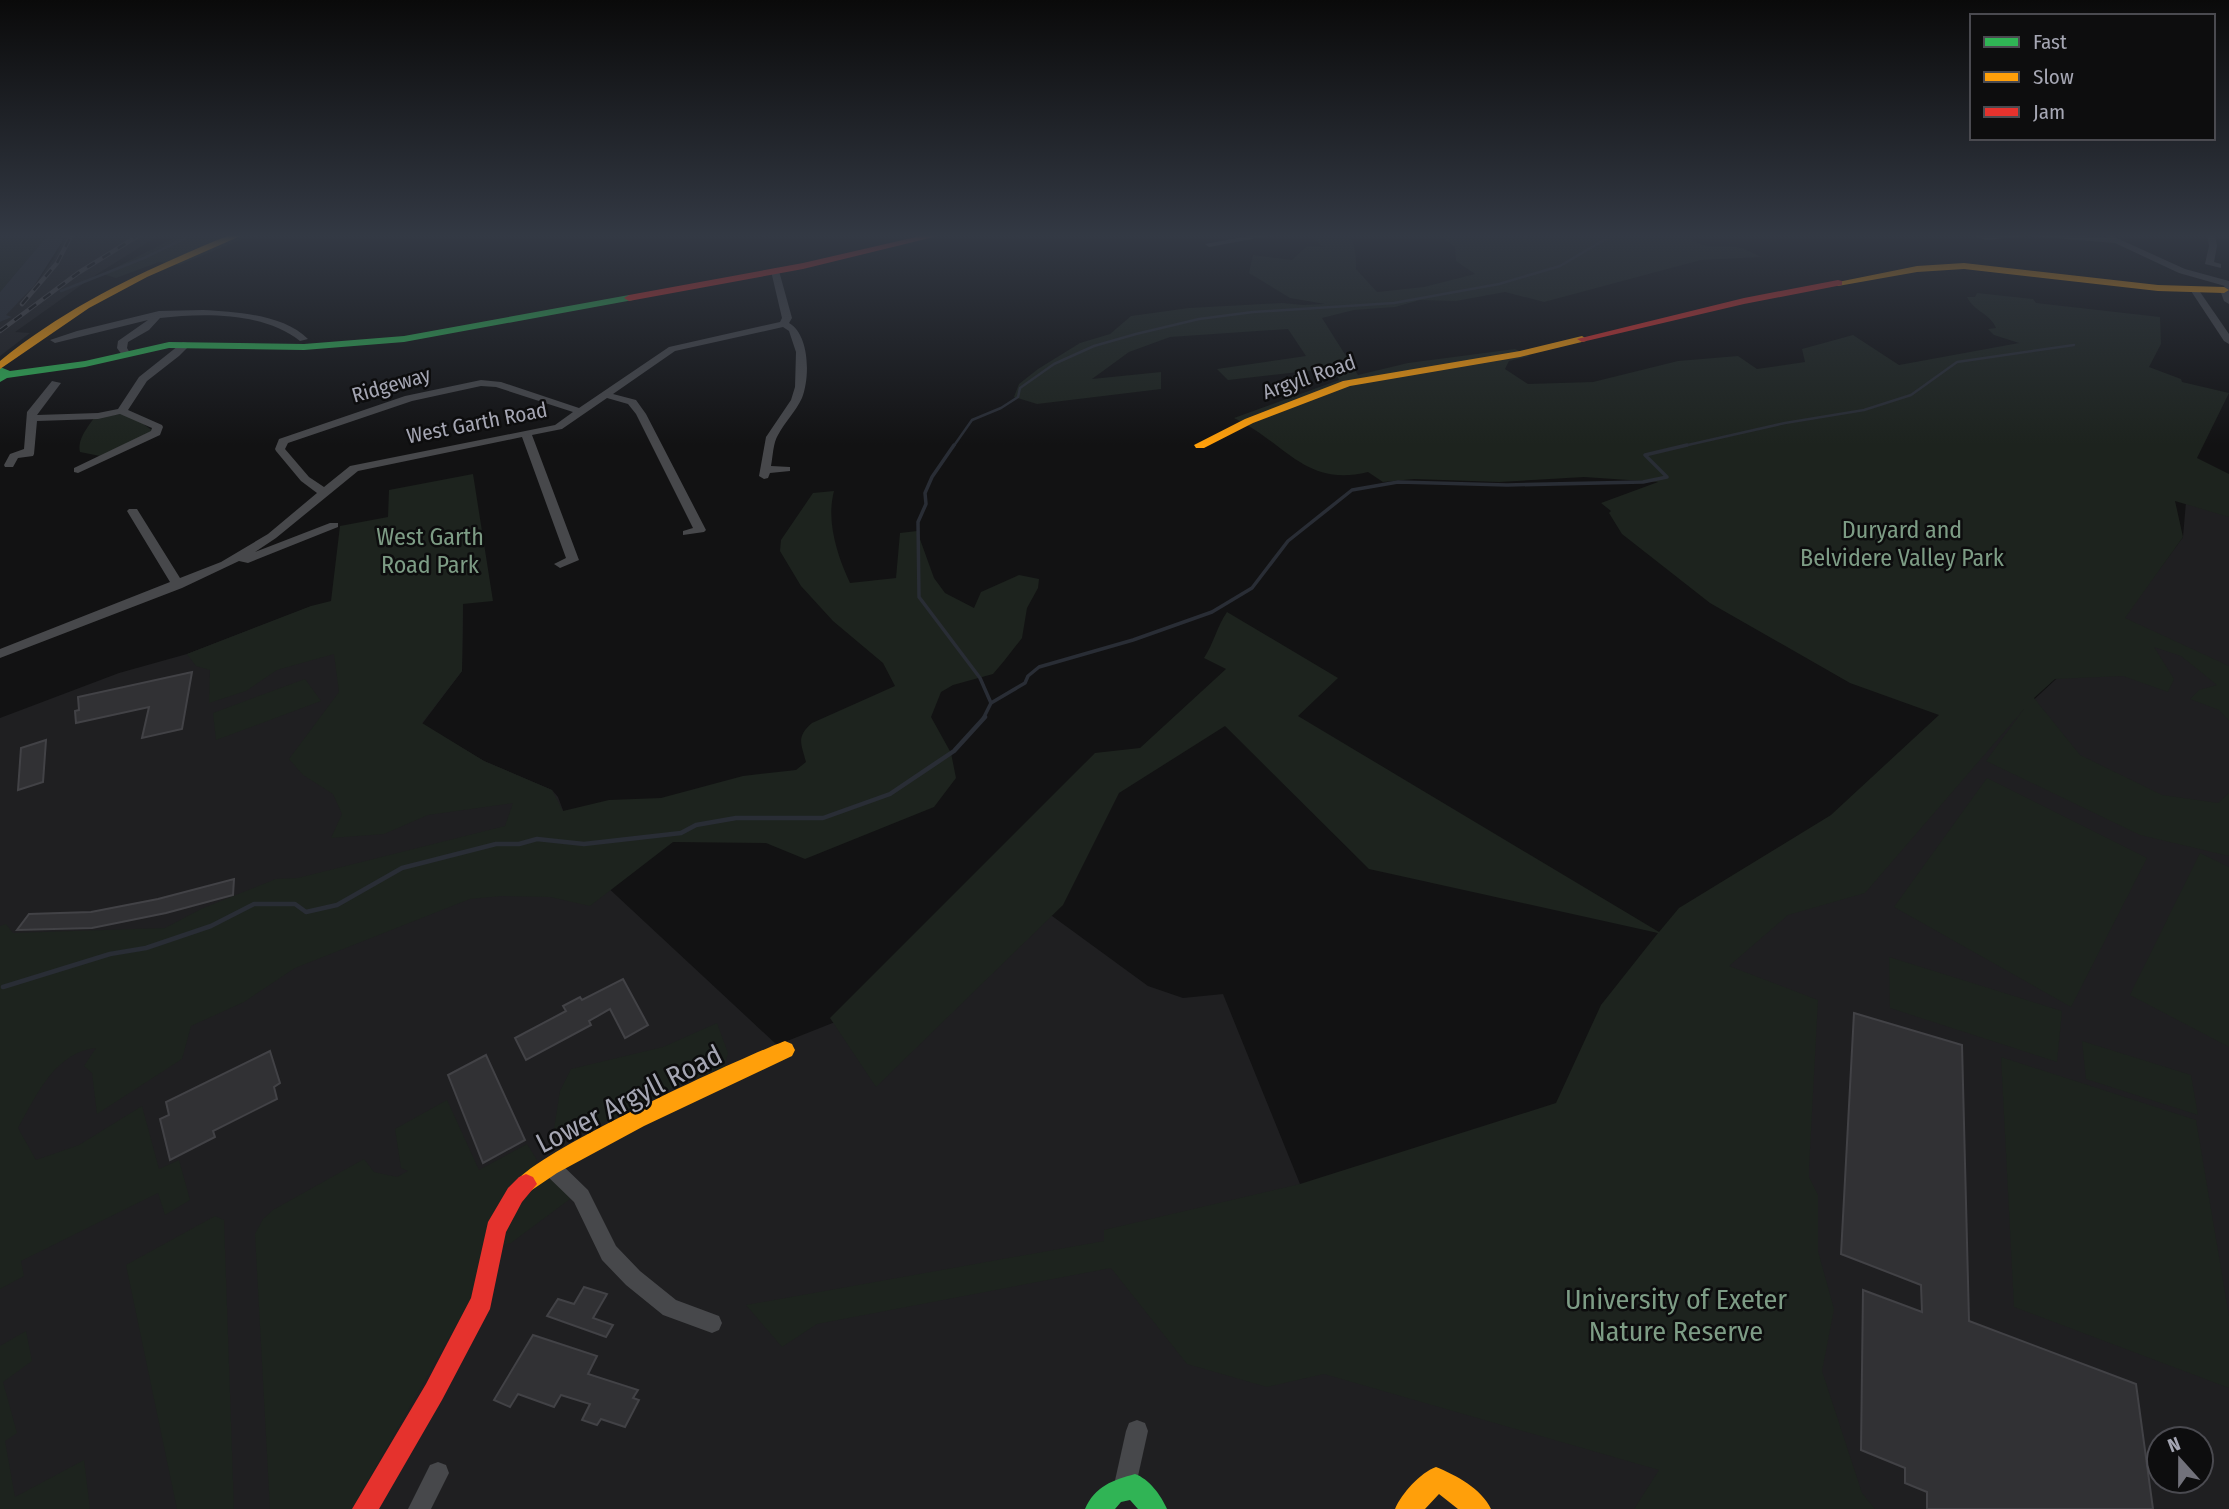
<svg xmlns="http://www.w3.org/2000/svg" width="2229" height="1509" font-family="'Fira Sans Condensed',sans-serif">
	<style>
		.built { fill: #1f1f21; fill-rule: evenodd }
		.green { fill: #1d231e }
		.water { fill: #292d35 }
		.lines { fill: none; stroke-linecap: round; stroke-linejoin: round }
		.stream-far2 { stroke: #292d35; stroke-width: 2.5 }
		.stream-far1 { stroke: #292d35; stroke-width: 3.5 }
		.stream { stroke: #292d35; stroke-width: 4.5 }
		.building { fill: #313134; stroke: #424246; stroke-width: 2 }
		.street { fill: #47484b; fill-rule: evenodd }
		.fast { fill: #30b455; fill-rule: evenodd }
		.slow { fill: #ff9f0a; fill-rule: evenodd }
		.jam { fill: #e5322d; fill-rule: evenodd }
		.rail-casing { stroke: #48484c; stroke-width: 4.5 }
		.rail { stroke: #0d0d0e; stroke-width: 2.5; stroke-dasharray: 9; stroke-linecap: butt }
		.labels { text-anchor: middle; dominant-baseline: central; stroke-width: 5; stroke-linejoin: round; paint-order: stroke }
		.far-street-label { font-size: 21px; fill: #a5a6b3; stroke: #0d0d0e }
		.park-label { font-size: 24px; fill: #7d9c85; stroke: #0d0d0e }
		.near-street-label { font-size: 28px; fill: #a5a6b3; stroke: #0d0d0e }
		.near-park-label { font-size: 28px; fill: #7d9c85; stroke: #0d0d0e }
	</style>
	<rect width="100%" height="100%" fill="#121213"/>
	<g class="built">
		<polygon points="67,234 161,234 94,276 15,332 30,333 0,356 0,322 11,317 5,315 34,286 55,257"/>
		<path d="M 2188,478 L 2229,490 L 2229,1509 L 0,1509 L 0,718 L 119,673 L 187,654 L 312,606 L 463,603 L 462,671 L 422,724 L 484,761 L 552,790 L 558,797 L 567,821 L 546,830 L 777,1045 L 911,992 L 1048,913 L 1148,986 L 1183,998 L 1223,994 L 1300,1184 L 1350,1220 L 1551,1188 L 1748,921 L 1863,859 L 2127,613 L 2183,537 ZM 2159,1439 L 2201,1439 L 2201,1481 L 2159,1481 Z"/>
	</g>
	<g class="green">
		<polygon points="0,234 49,234 0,292"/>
		<polygon points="182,234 254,234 179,265 159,262 116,278 103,274"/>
		<path d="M 1313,234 L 1347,234 C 1356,243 1356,257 1356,269 L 1377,292 L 1424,287 L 1475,274 L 1456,261 L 1455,247 L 1438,234 L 1691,234 L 1690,238 C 1704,250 1718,245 1734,247 C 1743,247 1753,253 1761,257 L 1701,260 L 1544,302 L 1505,292 L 1456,301 L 1420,300 L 1395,307 L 1354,310 L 1322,318 L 1358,375 L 1408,363 L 1515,349 L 1530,356 L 1509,361 L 1505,369 L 1528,384 L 1593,382 L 1678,361 L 1738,356 L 1757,369 L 1805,362 L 1802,349 L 1853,335 L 1899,365 L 2019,343 L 1994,335 L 1988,329 L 1996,328 C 1991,314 1973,311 1967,297 L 1975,297 L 1977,293 L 2033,299 L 2036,303 L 2160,317 L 2161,344 L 2149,367 L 2181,379 L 2182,382 L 2229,393 L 2197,458 L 2229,474 L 2229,517 L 2175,501 L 2183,537 L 2125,618 L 2229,666 L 2229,721 L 2219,710 L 2190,699 L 2199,690 L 2217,685 L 2181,656 L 2154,647 L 2174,679 L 2168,692 L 2123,676 L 2055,679 L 2034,698 L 2080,755 L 2162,795 L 2218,803 L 2229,793 L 2229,856 L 2140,835 L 1986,761 L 2024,709 L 1865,893 L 1788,915 L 1729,966 L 1818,1000 L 1809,1168 L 1809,1177 L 1818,1195 L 1818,1251 L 1834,1309 L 1822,1371 L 1862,1493 L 1875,1509 L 1634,1509 L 1659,1470 L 1324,1374 L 1267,1387 L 1187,1364 L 1111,1268 L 817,1324 L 782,1347 L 746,1305 L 1104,1241 L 1104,1230 L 1300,1184 L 1556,1103 L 1601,1005 L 1658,933 L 1369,869 L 1225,726 L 1119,793 L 1063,905 L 876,1087 L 830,1018 L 1095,753 L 1140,748 L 1226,669 L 1204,658 C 1214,643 1217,626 1227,612 L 1338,678 L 1298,716 L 1659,932 L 1679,908 L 1831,815 L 1939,715 L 1850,683 L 1710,603 L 1622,534 L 1609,513 L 1611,511 L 1601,503 L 1658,482 L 1584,477 L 1499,482 L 1414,479 L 1383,482 L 1368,472 C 1305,488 1285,442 1234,418 L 1339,380 L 1334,368 L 1228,380 L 1217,369 L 1306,356 L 1288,329 L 1170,337 L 1129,352 L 1092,379 L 1161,372 L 1161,389 L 1037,404 L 1014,397 L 1019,384 L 1038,369 L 1080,343 L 1110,334 L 1131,316 L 1189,308 L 1282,303 L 1303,305 L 1325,304 L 1290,298 L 1249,273 L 1253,255 L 1292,260 L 1307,246 L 1323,247 L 1312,237 Z"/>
		<path d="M 121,414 L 135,418 L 153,431 L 100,456 L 80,452 C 77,440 87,428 94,418 Z"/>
		<path d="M 473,474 L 493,601 L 463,604 L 462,671 L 422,723 L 484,761 L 552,790 L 563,811 L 609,800 L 661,798 L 743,776 L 796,770 L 806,762 C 801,743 796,737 812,723 L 895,686 L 883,663 L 833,621 L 801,586 L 780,551 L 781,540 L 813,493 L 834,491 C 826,521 837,555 850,583 L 896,578 L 900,533 L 917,531 L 934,578 L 945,593 L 974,608 L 981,592 L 1019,575 L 1039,579 L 1038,588 L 1027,608 L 1022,638 L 1004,661 L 993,674 L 953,685 L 941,692 L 931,717 L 951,753 L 956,778 L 934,807 L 805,859 L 766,843 L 673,842 L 590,906 L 550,897 L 502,896 L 470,899 L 295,968 L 244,1002 L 191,1026 L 182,1059 L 97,1114 L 92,1073 L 84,1066 L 96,1048 C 55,1052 36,1096 18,1128 L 36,1160 L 79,1145 L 142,1106 L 159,1169 L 179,1160 L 190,1200 L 165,1215 L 158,1193 L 21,1261 L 24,1276 L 0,1289 L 0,926 L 6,924 L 13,933 L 165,928 L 201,909 L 276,879 L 298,878 L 505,826 L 513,803 L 428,815 L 384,834 L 331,838 L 342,814 L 333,794 L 303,775 L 289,759 L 339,692 L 334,654 L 277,670 L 246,691 L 209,703 L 210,670 L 196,666 L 187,654 L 311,606 L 331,601 L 340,526 L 388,517 L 389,490 Z"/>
		<polygon points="305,679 321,701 216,740 213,713"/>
		<polygon points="1987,778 2147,858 2071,1007 1894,907"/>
		<polygon points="2200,853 2229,867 2229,1047 2130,995"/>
		<polygon points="1889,957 2062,1011 2057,1062 1890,1008"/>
		<polygon points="717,1023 728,1053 724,1067 670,1089 640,1106 570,1138 554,1129 560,1091 571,1069 663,1047"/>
		<polygon points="2082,1041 2191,1075 2198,1115 2086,1079"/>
		<polygon points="2001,1057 2196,1120 2229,1316 2229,1388 2014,1307"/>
		<polygon points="447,1100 479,1170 527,1144 537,1160 533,1171 557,1178 574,1196 511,1243 484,1250 471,1299 352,1509 270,1509 255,1234 263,1219 273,1210 364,1159 374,1172 397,1177 408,1171 401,1168 395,1129"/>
		<polygon points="215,1216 224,1220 234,1509 177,1509 126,1265"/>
		<polygon points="26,1331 32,1361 3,1382 17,1433 5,1441 15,1497 84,1460 90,1509 0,1509 0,1346"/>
	</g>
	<polygon class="water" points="49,234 67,234 34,286 6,315 12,317 0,322 0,292"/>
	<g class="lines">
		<g class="stream-far2">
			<polyline points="61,291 144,258 194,234"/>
			<polyline points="953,447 972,420 1001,408 1018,397 1020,388 1054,364 1094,346 1136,334 1199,319 1253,312 1394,303 1499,284 1560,266 1614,234"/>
			<polyline points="1679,447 1785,423 1864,410 1911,395 1957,362 2074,345"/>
		</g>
		<g class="stream-far1">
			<polyline points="954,445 932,477 925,493 926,504 918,522 919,597 980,678 991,703"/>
			<polyline points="983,719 991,703 1025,683 1028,676 1039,667 1133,640 1212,612 1252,588 1288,541 1352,490 1398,482 1507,485 1643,482 1667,477 1645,455 1687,445"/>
		</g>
		<polyline class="stream" points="3,987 110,954 146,948 211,926 254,904 295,904 306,912 337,905 402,868 496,844 519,844 537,839 584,844 681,833 696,825 736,818 823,818 890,794 954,751 985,717"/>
	</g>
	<g class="building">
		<polygon points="192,672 182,729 142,738 149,707 76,723 75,711 79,710 78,697"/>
		<polygon points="46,740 43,782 18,790 21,748"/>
		<polygon points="234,879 233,895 166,913 92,928 17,930 29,914 91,912 158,899"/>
		<polygon points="623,979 648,1025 625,1038 610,1009 589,1021 591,1025 526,1060 515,1038 566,1011 563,1006 580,997 582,1000"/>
		<polygon points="1854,1013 1962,1045 1969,1321 2136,1384 2153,1509 1927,1509 1927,1492 1905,1483 1905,1468 1861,1450 1863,1290 1922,1312 1921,1285 1841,1254"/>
		<polygon points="270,1051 280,1083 274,1087 277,1099 213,1131 215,1137 170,1160 160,1119 169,1115 166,1102"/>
		<polygon points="486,1055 525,1140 483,1163 448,1075"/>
		<polygon points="584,1287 607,1294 593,1318 613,1325 606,1337 547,1316 558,1299 574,1304"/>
		<polygon points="533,1335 597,1356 588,1374 638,1390 633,1398 639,1400 625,1427 601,1419 597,1425 582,1420 590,1404 561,1395 554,1407 518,1394 510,1407 494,1400"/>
	</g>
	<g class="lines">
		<g class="street">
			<polygon points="1259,234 1279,234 1209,247 1205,244"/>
			<polygon points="1968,234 2059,234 2106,238 2110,235 2185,269 2229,281 2229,304 2224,301 2220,290 2225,286 2179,273 2115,243 2029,236 1986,240"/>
			<polygon points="2207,234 2215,234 2217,246 2214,262 2221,264 2221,268 2205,264 2209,246"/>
			<path d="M 775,268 L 779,271 L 792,318 L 789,323 C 810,335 810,378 802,398 C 796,411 785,422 778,435 C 773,443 773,456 771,466 L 790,467 L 790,471 L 770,473 L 768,478 L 764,479 L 759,476 L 766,437 L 791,400 L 795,387 L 796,352 L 789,331 L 783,327 L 675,351 L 613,394 L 636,400 L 646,414 L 706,530 L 704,532 L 683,535 L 683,531 L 693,528 L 636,414 L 628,404 L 607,398 L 562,429 L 532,435 L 579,560 L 560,568 L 554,564 L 566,558 L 522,437 L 358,471 L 276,538 L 255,552 L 330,523 L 338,523 L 338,527 L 248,563 L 239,561 L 182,588 L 0,658 L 0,649 L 170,582 L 127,511 L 129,509 L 137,509 L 180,578 L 221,562 L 268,534 L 317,493 L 301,481 L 276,451 L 275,449 L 279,439 L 405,396 L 481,380 L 501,382 L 579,408 L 669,347 L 780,322 L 782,318 L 771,271 ZM 481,386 L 496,387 L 573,412 L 555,425 L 350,466 L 324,487 L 309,477 L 285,449 L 288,443 L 412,401 Z"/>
			<polygon points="2192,289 2198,289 2229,334 2229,344 2224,341 2191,291"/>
			<path d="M 203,310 C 236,312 283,314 308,339 L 300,341 C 264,312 204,313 160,318 L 149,330 L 128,342 L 127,348 L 130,353 L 125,356 L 122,355 L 117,348 L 118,341 L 148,320 L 55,343 L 50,340 L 77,331 L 159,311 Z"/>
			<polygon points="183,342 191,344 179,356 147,381 128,410 162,425 163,427 160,435 78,473 74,472 74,468 151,431 152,428 120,414 98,419 37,421 34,454 33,456 18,458 13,467 5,467 4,465 10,454 24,449 27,412 52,381 61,383 37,415 98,413 118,409 139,377"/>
			<polygon points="550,1157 557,1160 588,1190 616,1246 640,1271 676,1300 719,1316 722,1323 719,1330 712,1333 663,1315 626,1285 602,1260 574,1202 543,1172 541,1166 543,1160"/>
			<polygon points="1137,1420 1145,1423 1148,1431 1136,1485 1133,1493 1125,1496 1117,1493 1114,1485 1126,1431 1129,1423"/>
			<polygon points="438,1462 446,1465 449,1473 431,1509 408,1509 430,1465"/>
		</g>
		<g class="fast">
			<polygon points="629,295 633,296 633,300 404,342 304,350 169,348 85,367 7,378 0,382 0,367 10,371 85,361 169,342 304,344 404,336"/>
			<path d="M 1135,1474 C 1149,1479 1161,1495 1167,1509 L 1138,1509 L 1130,1500 L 1121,1502 L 1115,1509 L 1085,1509 C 1095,1486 1113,1480 1135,1474 Z"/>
		</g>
		<g class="slow">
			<path d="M 232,234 L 245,234 L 147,277 L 89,308 L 0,369 L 0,361 C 70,304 149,268 232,234 Z"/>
			<polygon points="1964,263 2158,285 2224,287 2229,290 2224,293 2158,291 1964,269 1917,272 1838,286 1833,283 1917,266"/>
			<polygon points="1582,336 1587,339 1586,341 1520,357 1350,386 1253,423 1204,448 1196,448 1194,445 1245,419 1343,381 1520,351"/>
			<path d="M 785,1041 L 792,1044 L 795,1050 L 792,1056 L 644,1126 L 557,1173 L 526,1194 L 519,1191 L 515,1184 C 528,1155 745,1056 785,1041 Z"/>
			<path d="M 1436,1467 C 1456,1475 1482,1489 1491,1509 L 1458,1509 L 1439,1494 L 1425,1509 L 1395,1509 C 1402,1493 1420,1473 1436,1467 Z"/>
		</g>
		<g class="jam">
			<polygon points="929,234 946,234 803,269 629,301 624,298 629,295 803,263"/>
			<polygon points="1838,280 1842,281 1842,285 1744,304 1582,342 1577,339 1744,298"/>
			<polygon points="526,1174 533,1177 537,1184 522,1202 506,1232 490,1309 442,1400 379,1509 352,1509 426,1384 471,1298 488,1222 508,1188 519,1177"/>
		</g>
		<g class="rail-casing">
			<g id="rail">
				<polyline points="22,304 57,263 72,234"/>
				<polyline points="0,331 78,273 141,234"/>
			</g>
		</g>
		<use href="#rail" class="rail"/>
	</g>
	<linearGradient id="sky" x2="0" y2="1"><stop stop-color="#0a0a0a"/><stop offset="0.53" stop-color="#333944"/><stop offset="1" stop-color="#333944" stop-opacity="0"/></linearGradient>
	<rect width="2229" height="445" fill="url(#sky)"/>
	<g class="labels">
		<g class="far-street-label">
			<text transform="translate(1309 377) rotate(-19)">Argyll Road</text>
			<text transform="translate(391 385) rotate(-16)">Ridgeway</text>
			<text transform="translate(477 423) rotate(-11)">West Garth Road</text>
		</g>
		<g class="park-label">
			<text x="1902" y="530">Duryard and<tspan x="1902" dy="28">Belvidere Valley Park</tspan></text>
			<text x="430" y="537">West Garth<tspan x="430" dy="28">Road Park</tspan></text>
		</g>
		<g class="near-street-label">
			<text transform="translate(629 1099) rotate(-27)">Lower Argyll Road</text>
		</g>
		<g class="near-park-label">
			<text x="1676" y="1299">University of Exeter<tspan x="1676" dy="32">Nature Reserve</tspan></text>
		</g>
	</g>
	<rect x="1970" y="14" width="245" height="126" fill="#0d0d0e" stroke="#4a4a50" stroke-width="2"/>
	<rect x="1984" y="37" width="35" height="10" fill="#30b455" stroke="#4a4a50" stroke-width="2"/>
	<text x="2033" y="49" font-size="21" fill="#a5a6b3">Fast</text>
	<rect x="1984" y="72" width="35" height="10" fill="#ff9f0a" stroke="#4a4a50" stroke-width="2"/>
	<text x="2033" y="84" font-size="21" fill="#a5a6b3">Slow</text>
	<rect x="1984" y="107" width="35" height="10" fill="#e5322d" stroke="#4a4a50" stroke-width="2"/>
	<text x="2033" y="119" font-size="21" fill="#a5a6b3">Jam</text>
	<g transform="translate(2180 1460) rotate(339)"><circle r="33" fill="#0d0d0e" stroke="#4a4a50" stroke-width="2"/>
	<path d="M0-5L12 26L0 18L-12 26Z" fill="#72727b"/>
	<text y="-10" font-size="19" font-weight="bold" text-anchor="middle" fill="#a5a6b3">N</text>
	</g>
</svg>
